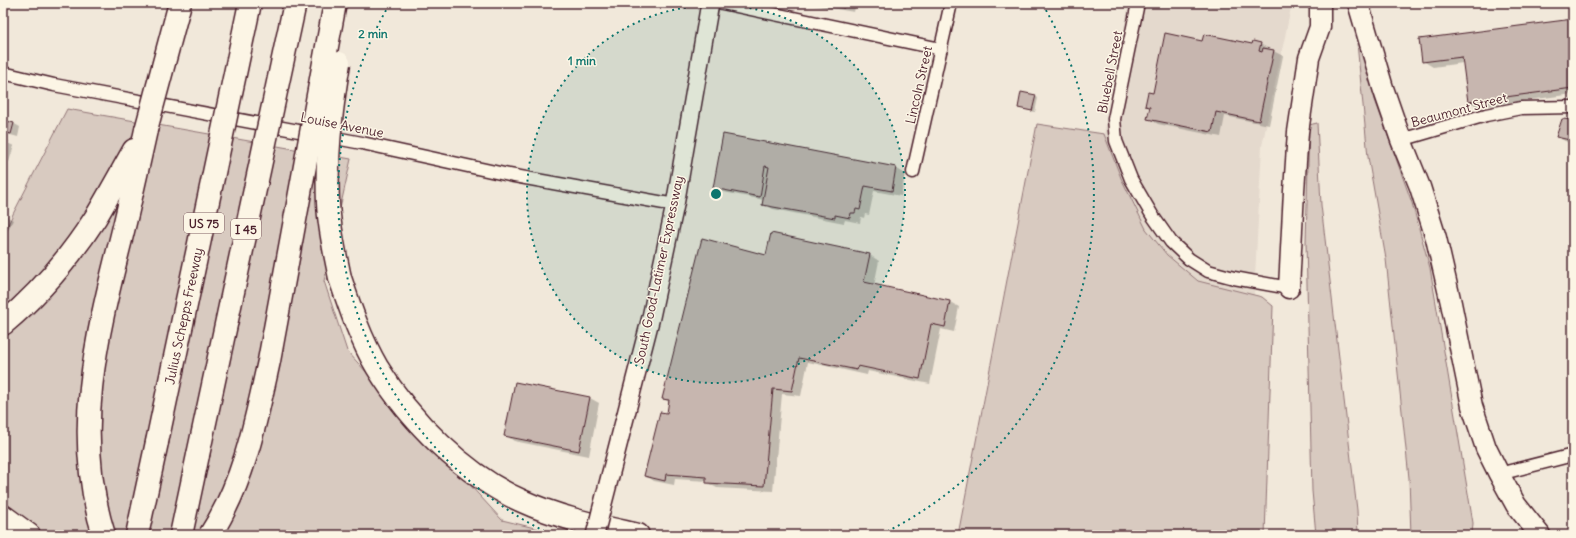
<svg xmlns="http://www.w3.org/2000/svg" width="1576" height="538" font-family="Delius,sans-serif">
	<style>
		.built { fill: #e4d9cd }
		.green { fill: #d8cac0; stroke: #917476 }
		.shadow { fill: #0003 }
		.building { fill: #c7b6af; stroke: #4a1f2b }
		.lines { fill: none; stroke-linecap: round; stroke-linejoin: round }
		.street-casing { stroke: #4a1f2b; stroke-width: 15 }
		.secondary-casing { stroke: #4a1f2b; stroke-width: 20 }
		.primary-casing { stroke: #4a1f2b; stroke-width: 23 }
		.highway-casing { stroke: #4a1f2b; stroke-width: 25 }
		.street { stroke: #fcf5e5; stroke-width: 12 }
		.secondary { stroke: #fcf5e5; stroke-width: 17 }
		.primary { stroke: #fcf5e5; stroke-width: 20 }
		.highway { stroke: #fcf5e5; stroke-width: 22 }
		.secondary-bridge-casing { stroke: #4a1f2b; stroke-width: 20; stroke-linecap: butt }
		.highway-bridge-casing { stroke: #4a1f2b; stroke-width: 25; stroke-linecap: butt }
		.secondary-bridge { stroke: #fcf5e5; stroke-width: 17 }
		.highway-bridge { stroke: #fcf5e5; stroke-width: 22 }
		.ring { fill: none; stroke: #0f766e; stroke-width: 2; stroke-dasharray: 2 4 }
		.labels { text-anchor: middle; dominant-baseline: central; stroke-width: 3; stroke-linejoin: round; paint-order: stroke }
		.shield { fill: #fcf5e5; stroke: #7f5f63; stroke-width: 1 }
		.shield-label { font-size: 12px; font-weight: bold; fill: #4a1f2b }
		.street-label { font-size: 13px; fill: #4a1f2b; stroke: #fcf5e5 }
		.centre { fill: #0f766e; stroke: #fcf5e5; stroke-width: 2 }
		.ring-label { font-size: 12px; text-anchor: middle; font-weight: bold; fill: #0f766e; stroke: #fcf5e5; stroke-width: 3; stroke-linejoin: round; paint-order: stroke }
	</style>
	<rect width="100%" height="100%" fill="#f1e8da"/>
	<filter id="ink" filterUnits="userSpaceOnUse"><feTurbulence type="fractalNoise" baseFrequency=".025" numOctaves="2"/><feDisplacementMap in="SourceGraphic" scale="8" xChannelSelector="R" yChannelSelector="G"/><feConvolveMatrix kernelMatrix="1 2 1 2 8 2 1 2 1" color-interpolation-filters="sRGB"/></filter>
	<g filter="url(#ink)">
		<polygon class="built" points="1129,3 1292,3 1262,146 1254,295 1198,281 1167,255 1146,229 1121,178 1104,134"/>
		<g class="green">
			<polygon points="1361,41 1375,100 1412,203 1430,268 1473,523 1472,535 1411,535 1409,478 1386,259 1368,157 1357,43"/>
			<polygon points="67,109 351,159 324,281 347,351 502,520 555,533 555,535 3,535 3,236 13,214"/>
			<polygon points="1317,123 1321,205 1357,510 1358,535 1316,535 1312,491 1306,242 1309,125"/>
			<polygon points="1037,124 1104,134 1121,178 1146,229 1167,255 1198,281 1262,297 1273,306 1265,535 958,535"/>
		</g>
		<g class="shadow">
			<polygon points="801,3 856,3 854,12"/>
			<polygon points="1573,20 1573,94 1478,107 1469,101 1463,63 1433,67 1423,61"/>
			<polygon points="1203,42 1253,45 1260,44 1283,56 1269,125 1225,116 1221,137 1158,124 1149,119 1151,108 1146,106 1154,94"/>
			<polygon points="1035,96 1038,98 1035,112 1022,109"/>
			<polygon points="3,121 13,123 20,127 18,137 3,133"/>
			<polygon points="1573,121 1573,163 1571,143 1567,142 1557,137"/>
			<polygon points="723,135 896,168 905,174 901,196 874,191 869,215 865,214 864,218 861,217 860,223 845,220 844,223 773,209 763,204 764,200 723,192 714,187"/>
			<polygon points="3,141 14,146 9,162 3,160"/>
			<polygon points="3,163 8,165 3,181"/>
			<polygon points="3,215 13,220 6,234 3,233"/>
			<polygon points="870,255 879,261 874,286 950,302 959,307 954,332 941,329 930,384 868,371 867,375 808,362 801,396 782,394 773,491 717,488 707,483 707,481 675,479 674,485 654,481 645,475 668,414 669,402 663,399 767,256"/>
			<polygon points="516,383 590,398 599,403 589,456 514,441 505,435"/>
		</g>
		<g class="building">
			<polygon points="818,3 845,3 844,8"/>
			<polygon points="1573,19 1573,88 1468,102 1462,57 1422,62 1419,39"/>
			<polygon points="1165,33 1202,41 1204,34 1252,44 1253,41 1261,43 1259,51 1262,52 1263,48 1274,50 1259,121 1216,112 1212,132 1147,119 1150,107 1145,106 1148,92 1153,93"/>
			<polygon points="1021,92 1036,95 1032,111 1018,108"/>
			<polygon points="1562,119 1573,120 1573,175 1570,140 1556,137"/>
			<polygon points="3,120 14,123 11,134 3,132"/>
			<polygon points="723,134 896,167 892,191 865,186 860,210 856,209 855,213 851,213 850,218 835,215 835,218 762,205 769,167 765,166 760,197 713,188"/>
			<polygon points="3,140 8,141 3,158"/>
			<polygon points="3,214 7,216 3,224"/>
			<polygon points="771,233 870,254 864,282 950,301 945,327 931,324 920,379 858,366 857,370 799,358 792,391 773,389 764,486 706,483 706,477 666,474 665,481 644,476 660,412 667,413 669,400 662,399 702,238 766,255"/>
			<polygon points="515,382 590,397 579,451 504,436"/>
		</g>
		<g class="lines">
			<g class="street-casing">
				<g id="street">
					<polyline points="722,3 941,49"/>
					<polyline points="1138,3 1114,119 1116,141 1131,179 1152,215 1171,242 1189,259 1208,271 1234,278 1289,288"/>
					<polyline points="3,73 54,85 362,143 509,175 675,205"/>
					<polyline points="1401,140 1486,115 1521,108 1573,107"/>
					<polyline points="913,172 951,3"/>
					<polyline points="1499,474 1573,455"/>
				</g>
			</g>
			<g class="secondary-casing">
				<polyline id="secondary" points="601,511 651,317 675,205 710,3"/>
			</g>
			<g class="primary-casing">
				<g id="primary">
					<polyline points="1358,3 1383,88 1401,140 1420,187 1436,238 1451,303 1472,406 1486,448 1499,474 1516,505 1540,535"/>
					<polyline points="1289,288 1294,191 1298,132 1309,58 1320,27 1320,3"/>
				</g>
			</g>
			<g class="highway-casing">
				<g id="highway">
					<path d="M 340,278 C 350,308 361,340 377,367 C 409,420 465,476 522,501 C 559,518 599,526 638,535"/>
					<path d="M 3,324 C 39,294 71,256 96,217 C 109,195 121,173 134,150"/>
					<polyline points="3,516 29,535"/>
					<path d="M 104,535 C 72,435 96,338 121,239 C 130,203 138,166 146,130"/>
					<polyline points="137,535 157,442"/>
					<polyline points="181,535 198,455"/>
				</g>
			</g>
			<use href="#street" class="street"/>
			<use href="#secondary" class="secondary"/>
			<use href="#primary" class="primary"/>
			<use href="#highway" class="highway"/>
			<g class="secondary-bridge-casing">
				<polyline id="secondary-bridge" points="595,535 601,511"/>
			</g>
			<g class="highway-bridge-casing">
				<g id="highway-bridge">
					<path d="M 339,63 C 331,109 326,156 328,203 C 329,228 335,253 340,278"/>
					<polyline points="146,130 180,3"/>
					<polyline points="157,442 250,3"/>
					<polyline points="198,455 295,3"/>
					<path d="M 210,535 C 244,483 256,420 269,361 L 335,3"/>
				</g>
			</g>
			<use href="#secondary-bridge" class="secondary-bridge"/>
			<use href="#highway-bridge" class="highway-bridge"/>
		</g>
	</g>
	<circle cx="716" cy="194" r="189" fill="#0f766e" fill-opacity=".12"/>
	<g class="ring">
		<circle cx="716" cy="194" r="189"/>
		<path d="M550 534A378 378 0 0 1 389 5M1043 5A378 378 0 0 1 882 534"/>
	</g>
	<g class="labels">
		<g class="shield">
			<rect x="184" y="213" width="40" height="20" rx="3"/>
			<rect x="231" y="219" width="30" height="20" rx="3"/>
		</g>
		<g class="shield-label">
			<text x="204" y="223">US 75</text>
			<text x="246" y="229">I 45</text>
		</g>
		<g class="street-label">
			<text transform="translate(1110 72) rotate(-79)">Bluebell Street</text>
			<text transform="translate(919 85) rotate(-77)">Lincoln Street</text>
			<text transform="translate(1459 110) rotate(-15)">Beaumont Street</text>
			<text transform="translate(342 125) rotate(11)">Louise Avenue</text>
			<text transform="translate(659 270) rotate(-78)">South Good-Latimer Expressway</text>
			<text transform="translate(184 316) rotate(-78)">Julius Schepps Freeway</text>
		</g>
	</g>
	<circle cx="716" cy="194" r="6" class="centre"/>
	<g class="ring-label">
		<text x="373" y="38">2 min</text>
		<text x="582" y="65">1 min</text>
	</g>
	<rect width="1576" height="538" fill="none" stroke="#fcf5e5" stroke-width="16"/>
	<rect x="8" y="8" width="1560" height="522" fill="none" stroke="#4a1f2b" stroke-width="1.5" filter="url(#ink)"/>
</svg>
